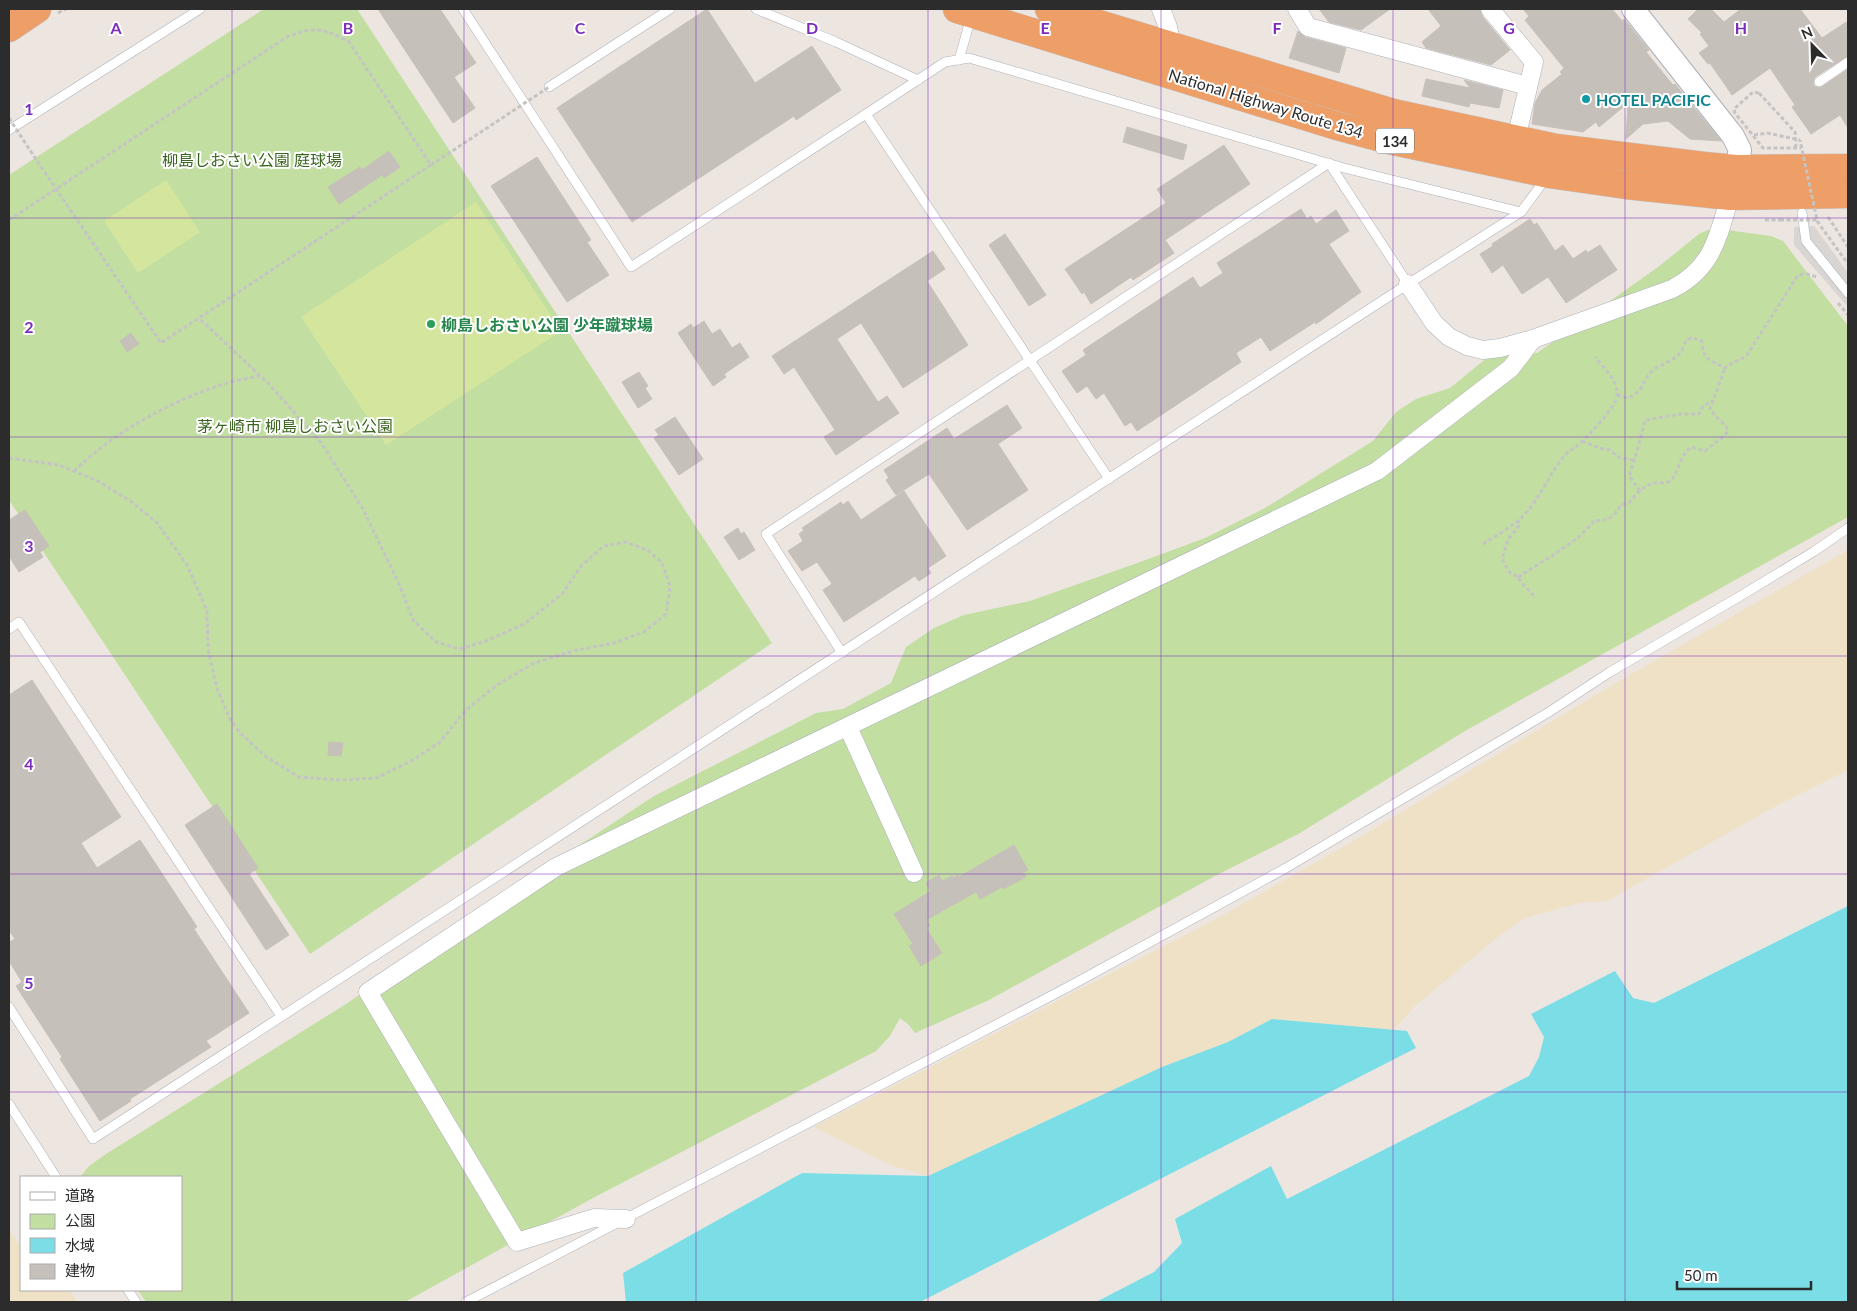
<svg xmlns="http://www.w3.org/2000/svg" width="1857" height="1311" font-family="Lato,'Noto Sans JP',sans-serif">
	<style>
		.green { fill: #c2dfa1 }
		.sand { fill: #efe1c6 }
		.pitch { fill: #d4e69d }
		.plaza { fill: #d9d5d3 }
		.water { fill: #7bdee7 }
		.building { fill: #c6c0bb; stroke: #c8c0b9 }
		.lines { fill: none; stroke-linecap: round; stroke-linejoin: round }
		.service-casing { stroke: #acb1b8; stroke-width: 10 }
		.minor-casing { stroke: #acb1b8; stroke-width: 19 }
		.tertiary-casing { stroke: #acb1b8; stroke-width: 24 }
		.trunk-casing { stroke: #c4c4c4; stroke-width: 29 }
		.path { stroke: #c4c4c4; stroke-width: 3; stroke-dasharray: 4 2.5; stroke-linecap: butt }
		.service { stroke: #fff; stroke-width: 9 }
		.minor { stroke: #fff; stroke-width: 18 }
		.tertiary { stroke: #fff; stroke-width: 22 }
		.trunk { stroke: #ee9e67; stroke-width: 28 }
		.path-bridge { stroke: #c4c4c4; stroke-width: 3; stroke-dasharray: 4 2.5; stroke-linecap: butt }
		.grid { fill: none; stroke: #7b2cbf; stroke-width: 1; stroke-opacity: 0.55 }
		.culture-dot { fill: #0f9aa8; stroke: #fff; stroke-width: 2 }
		.leisure-dot { fill: #2e9e5b; stroke: #fff; stroke-width: 2 }
		.labels { text-anchor: middle; dominant-baseline: central; stroke-width: 4; stroke-linejoin: round; paint-order: stroke }
		.shield { fill: #fff; stroke: #6b6b6b; stroke-width: 1 }
		.shield-label { font-size: 15px; font-weight: bold; fill: #2c2c2c }
		.culture-label { font-size: 16px; font-weight: bold; fill: #0d838f; stroke: #fff; text-anchor: start }
		.street-label { font-size: 16px; fill: #2c2c2c; stroke: #fff }
		.park-label { font-size: 16px; fill: #3b6620; stroke: #fff }
		.leisure-label { font-size: 16px; font-weight: bold; fill: #27864d; stroke: #fff; text-anchor: start }
		.grid-label { font-size: 16px; text-anchor: middle; font-weight: bold; fill: #7b2cbf; stroke: #fff; stroke-width: 4; stroke-linejoin: round; paint-order: stroke }
	</style>
	<rect width="100%" height="100%" fill="#ede5e0"/>
	<g class="green">
		<polygon points="264,9 357,9 772,643 310,954 9,500 9,175"/>
		<polygon points="1719,229 1771,236 1783,241 1848,326 1848,517 1465,731 1300,833 1213,877 989,1000 915,1033 908,1024 900,1018 890,1036 876,1051 591,1199 405,1302 146,1302 138,1290 181,1290 181,1177 80,1177 89,1166 106,1154 346,1004 566,854 654,796 816,713 843,709 891,683 906,647 934,628 964,615 1030,601 1143,561 1205,538 1265,508 1373,441 1396,412 1416,399 1450,388 1488,357 1537,353 1658,267 1699,234 1708,230"/>
	</g>
	<g class="sand">
		<polygon points="1848,550 1848,770 1776,806 1607,901 1580,903 1525,918 1500,935 1415,1006 1394,1030 1272,1019 1228,1042 1162,1067 928,1176 890,1165 814,1127 1216,919 1350,843 1609,687"/>
		<polygon points="9,1230 21,1248 21,1290 67,1290 70,1291 77,1302 9,1302"/>
	</g>
	<g class="pitch">
		<polygon points="166,180 200,232 138,273 104,221"/>
		<polygon points="476,202 561,331 386,445 301,317"/>
	</g>
	<polygon class="plaza" points="1814,226 1848,273 1848,307 1794,245 1794,227"/>
	<g class="water">
		<polygon points="1848,906 1848,1302 1096,1302 1154,1272 1182,1243 1175,1219 1271,1166 1287,1199 1529,1076 1539,1057 1544,1037 1531,1014 1615,971 1633,998 1654,1003"/>
		<polygon points="1272,1019 1407,1031 1416,1048 920,1302 626,1302 623,1273 802,1173 928,1176 1162,1067 1228,1042"/>
	</g>
	<g class="building">
		<polygon points="378,9 440,9 476,63 454,77 475,108 453,123"/>
		<polygon points="707,9 755,83 812,46 841,90 796,120 794,116 632,222 557,108"/>
		<polygon points="1319,9 1390,9 1361,30 1329,22"/>
		<polygon points="1428,9 1480,9 1482,16 1510,50 1491,65 1426,48 1422,42 1441,26"/>
		<polygon points="1523,9 1612,9 1622,21 1624,19 1649,50 1646,52 1673,85 1675,84 1721,141 1690,139 1668,121 1643,124 1626,139 1628,103 1599,127 1596,122 1583,132 1532,124 1535,103 1542,90 1562,74 1560,72 1564,68 1525,20 1529,16"/>
		<polygon points="1698,9 1711,9 1724,22 1741,9 1800,9 1822,38 1848,21 1848,56 1815,77 1813,82 1814,86 1820,88 1848,69 1848,128 1840,115 1811,134 1792,107 1795,105 1770,68 1732,95 1710,63 1708,64 1699,53 1709,46 1700,34 1702,33 1688,19"/>
		<polygon points="1298,31 1305,37 1346,48 1339,73 1289,58"/>
		<polygon points="1426,79 1470,88 1464,80 1503,90 1499,108 1470,103 1469,107 1422,96"/>
		<polygon points="1127,127 1187,145 1183,160 1123,142"/>
		<polygon points="1224,145 1250,184 1165,240 1174,253 1133,280 1131,277 1091,304 1084,292 1082,294 1065,269 1166,203 1157,189"/>
		<polygon points="389,151 400,167 384,178 382,175 339,204 328,187 360,167 362,170"/>
		<polygon points="537,157 591,240 587,242 609,275 567,302 491,186"/>
		<polygon points="1301,209 1307,219 1311,216 1316,224 1336,210 1349,231 1329,244 1361,292 1316,324 1315,322 1270,351 1261,337 1236,353 1241,362 1137,431 1131,422 1125,426 1104,393 1096,399 1087,386 1077,393 1062,371 1086,355 1083,350 1193,277 1200,288 1223,273 1217,263"/>
		<polygon points="1530,219 1534,225 1537,223 1555,251 1563,245 1573,259 1586,250 1587,253 1600,245 1617,270 1566,303 1548,277 1522,294 1503,265 1492,273 1480,254 1493,246 1492,244"/>
		<polygon points="1005,234 1046,295 1029,306 989,245"/>
		<polygon points="933,251 945,269 927,281 968,345 903,388 861,323 837,339 878,402 887,396 899,413 836,455 824,437 835,430 794,367 784,374 772,356"/>
		<polygon points="704,321 712,334 720,329 732,348 740,343 749,357 724,374 726,377 713,386 678,333 691,324 693,328"/>
		<polygon points="131,333 139,344 127,352 120,341"/>
		<polygon points="639,372 648,386 645,388 652,399 638,408 622,382"/>
		<polygon points="1007,405 1022,428 998,444 1028,490 967,530 929,474 896,495 886,480 889,478 884,470 947,428 954,439"/>
		<polygon points="675,417 703,459 679,475 654,438 659,435 655,430"/>
		<polygon points="904,491 946,556 928,568 931,573 919,581 915,576 844,622 823,590 832,584 817,562 802,571 788,551 803,541 799,534 804,530 802,528 841,502 843,505 848,501 861,520"/>
		<polygon points="25,510 49,546 40,552 43,557 19,572 9,556 9,520"/>
		<polygon points="738,528 741,534 744,532 755,550 739,560 724,537"/>
		<polygon points="32,680 121,817 81,843 97,868 140,840 197,927 194,929 249,1013 206,1041 211,1047 130,1099 131,1101 100,1121 60,1059 62,1057 16,986 22,982 9,961 9,942 15,939 9,930 9,695"/>
		<polygon points="329,742 343,743 341,756 328,755"/>
		<polygon points="217,804 258,868 249,874 289,935 266,950 185,825"/>
		<polygon points="1014,845 1028,870 1023,872 1026,877 1003,889 1002,887 980,899 976,892 926,920 930,926 926,928 942,953 921,966 909,946 913,944 894,914 931,891 926,883 939,875 942,881 952,876 953,878 958,875 959,877"/>
	</g>
	<g class="lines">
		<g class="service-casing">
			<g id="service">
				<polyline points="463,9 631,267 866,114"/>
				<polyline points="756,9 836,42 918,80"/>
				<polyline points="959,60 971,17"/>
				<polyline points="1819,82 1848,62"/>
				<polyline points="549,87 670,9"/>
				<polyline points="9,130 200,9"/>
				<polyline points="1802,213 1806,241 1848,293"/>
				<polyline points="1109,479 866,114 945,62 969,58 1344,168 1521,212"/>
				<polyline points="9,629 19,622 281,1016"/>
				<polyline points="842,653 766,534 1329,163 1408,284"/>
				<polyline points="9,1007 93,1139 1408,284 1521,212 1547,177"/>
				<polyline points="9,1104 56,1177"/>
				<polyline points="128,1290 136,1302"/>
				<polyline points="466,1302 1068,987 1286,868 1549,712 1610,672 1737,598 1813,552 1848,528"/>
			</g>
		</g>
		<g class="minor-casing">
			<g id="minor">
				<polyline points="1161,9 1168,27 1172,47"/>
				<polyline points="1297,9 1308,27 1528,86"/>
				<polyline points="1490,9 1534,62 1516,139"/>
				<path d="M 1408,284 L 1434,323 L 1449,337 L 1467,346 L 1483,350 L 1500,348 L 1533,339 L 1672,289 C 1713,268 1718,237 1730,196"/>
				<polyline points="848,727 914,873"/>
				<polyline points="626,1219 594,1218 517,1242 368,992 556,867 1377,471 1511,368 1533,339"/>
			</g>
		</g>
		<g class="tertiary-casing">
			<polyline id="tertiary" points="1633,9 1733,136 1740,150 1732,185"/>
		</g>
		<g class="trunk-casing">
			<g id="trunk">
				<polyline points="957,9 1337,126 1389,140 1549,174 1626,185 1730,196 1848,194"/>
				<polyline points="1049,9 1393,113 1556,148 1704,166 1736,169 1848,168"/>
				<polyline points="9,28 37,9"/>
			</g>
		</g>
		<g class="path">
			<polyline points="58,13 66,9"/>
			<polyline points="1759,93 1795,132 1796,146 1793,145"/>
			<polyline points="1754,135 1767,133 1800,140"/>
			<polyline points="1828,217 1848,247"/>
			<path d="M 9,220 L 287,37 C 314,26 324,28 349,42 L 431,165 L 161,343 L 37,161"/>
			<polyline points="1765,220 1780,220"/>
			<polyline points="1817,221 1848,264"/>
			<polyline points="1838,303 1848,315"/>
			<path d="M 1617,395 L 1628,398 C 1646,389 1640,384 1651,372 C 1657,365 1670,363 1677,356 C 1688,347 1681,332 1702,341 C 1702,359 1710,360 1725,368 C 1732,362 1740,361 1747,355 L 1798,275 L 1807,274 L 1817,277"/>
			<polyline points="1582,441 1599,448 1610,450 1620,458 1634,460"/>
			<polyline points="9,458 59,465 98,481 132,502 157,523 187,565 207,611 208,649 217,689 230,719 241,734 265,756 299,777 340,780 376,778 413,760 440,742 465,711 497,685 534,663 577,650 614,643 644,632 666,614 670,586 662,563 649,551 626,542 604,546 582,565 562,594 524,624 486,641 459,649 436,642 413,620 400,586 363,509 322,444 270,385 199,318"/>
			<path d="M 74,471 C 115,432 165,404 218,386 C 231,381 246,379 259,376"/>
			<polyline points="1640,491 1629,476 1636,455 1645,420 1681,414 1699,414 1703,406 1712,401"/>
			<polyline points="1517,520 1520,524 1516,530 1508,539 1502,559 1510,573 1518,577 1521,582 1536,598"/>
			<path d="M 1483,544 C 1497,535 1513,527 1524,515 C 1541,497 1549,474 1565,455 C 1568,452 1573,449 1577,446 C 1587,437 1615,409 1617,396 C 1619,381 1603,367 1595,357"/>
			<path d="M 1518,577 L 1555,554 L 1580,536 L 1595,520 C 1609,522 1614,516 1621,505 L 1629,503 C 1635,495 1644,485 1654,483 C 1659,482 1666,484 1670,481 C 1677,477 1679,456 1691,447 L 1705,451 L 1725,435 L 1728,431 C 1725,423 1715,417 1710,409 L 1725,368"/>
		</g>
		<use href="#service" class="service"/>
		<use href="#minor" class="minor"/>
		<use href="#tertiary" class="tertiary"/>
		<use href="#trunk" class="trunk"/>
		<g class="path-bridge">
			<polyline points="1759,93 1753,92 1734,109 1735,113 1763,148 1801,148"/>
			<polyline points="9,118 37,161"/>
			<polyline points="431,165 549,87"/>
			<polyline points="1780,220 1817,220 1800,140"/>
		</g>
	</g>
	<path class="grid" d="M 232,9 L 232,1302M 464,9 L 464,1302M 696,9 L 696,1302M 928,9 L 928,1302M 1161,9 L 1161,1302M 1393,9 L 1393,1302M 1625,9 L 1625,1302M 9,218 L 1848,218M 9,437 L 1848,437M 9,656 L 1848,656M 9,874 L 1848,874M 9,1092 L 1848,1092"/>
	<circle class="culture-dot" cx="1586" cy="99" r="5"/>
	<circle class="leisure-dot" cx="431" cy="324" r="5"/>
	<g class="labels">
		<rect class="shield" x="1376" y="128.5" width="38" height="25" rx="4"/>
		<g class="shield-label">
			<text x="1395" y="141">134</text>
		</g>
		<g class="culture-label">
			<text x="1596" y="99">HOTEL PACIFIC</text>
		</g>
		<g class="street-label">
			<text transform="translate(1266 103) rotate(17)">National Highway Route 134</text>
		</g>
		<g class="park-label">
			<text x="252" y="159">柳島しおさい公園 庭球場</text>
			<text x="295" y="425">茅ヶ崎市 柳島しおさい公園</text>
		</g>
		<g class="leisure-label">
			<text x="441" y="324">柳島しおさい公園 少年蹴球場</text>
		</g>
	</g>
	<g class="grid-label">
		<text x="116" y="34">A</text>
		<text x="348" y="34">B</text>
		<text x="580" y="34">C</text>
		<text x="812" y="34">D</text>
		<text x="1045" y="34">E</text>
		<text x="1277" y="34">F</text>
		<text x="1509" y="34">G</text>
		<text x="1741" y="34">H</text>
		<text x="29" y="115">1</text>
		<text x="29" y="333">2</text>
		<text x="29" y="552">3</text>
		<text x="29" y="770">4</text>
		<text x="29" y="989">5</text>
	</g>
	<rect width="1857" height="1311" fill="none" stroke="#2c2c2c" stroke-width="20"/>
	<rect x="20" y="1176" width="162" height="115" fill="#ffffff" stroke="#ababab"/>
	<rect x="30" y="1192" width="25" height="8" fill="#ffffff" stroke="#ababab"/>
	<text x="65" y="1201" font-size="15" fill="#2c2c2c">道路</text>
	<rect x="30" y="1214" width="25" height="15" fill="#c2dfa1" stroke="#ababab"/>
	<text x="65" y="1226" font-size="15" fill="#2c2c2c">公園</text>
	<rect x="30" y="1238" width="25" height="15" fill="#7bdee7" stroke="#ababab"/>
	<text x="65" y="1251" font-size="15" fill="#2c2c2c">水域</text>
	<rect x="30" y="1264" width="25" height="15" fill="#c6c0bb" stroke="#ababab"/>
	<text x="65" y="1276" font-size="15" fill="#2c2c2c">建物</text>
	<g transform="translate(1812 45) rotate(337)" stroke="#ffffff" stroke-width="4" paint-order="stroke">
	<path d="M0-4L9 19L0 12L-9 19Z" fill="#2c2c2c"/>
	<text y="-8" font-size="14" font-weight="bold" text-anchor="middle" fill="#2c2c2c">N</text>
	</g>
	<path d="M1677 1281v8h134v-8" fill="none" stroke="#2c2c2c" stroke-width="2.5"/>
	<text x="1684" y="1281" font-size="15" fill="#2c2c2c" stroke="#ffffff" stroke-width="4" paint-order="stroke">50 m</text>
</svg>
